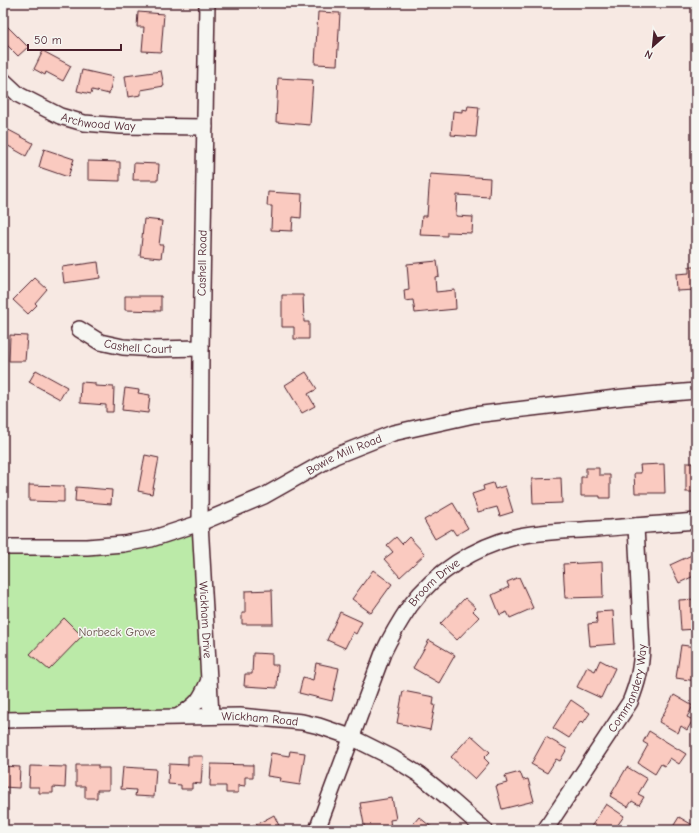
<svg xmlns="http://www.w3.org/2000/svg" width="699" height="833" font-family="'Comic Neue',sans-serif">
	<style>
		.green { fill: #bbeaa8; stroke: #82846a }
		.building { fill: #facac0; stroke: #4a1f2b }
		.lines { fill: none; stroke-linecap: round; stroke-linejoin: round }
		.minor-casing { stroke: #4a1f2b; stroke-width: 18 }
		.minor { stroke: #f6f6f2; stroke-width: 15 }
		.labels { text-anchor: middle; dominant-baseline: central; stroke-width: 3; stroke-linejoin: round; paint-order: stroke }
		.street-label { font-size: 12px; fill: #4a1f2b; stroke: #f6f6f2 }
		.park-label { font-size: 12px; fill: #66524a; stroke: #f6f6f2 }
	</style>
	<rect width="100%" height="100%" fill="#f7e9e3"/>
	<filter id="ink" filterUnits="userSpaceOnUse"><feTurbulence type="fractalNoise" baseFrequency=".025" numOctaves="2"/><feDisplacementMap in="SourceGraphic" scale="8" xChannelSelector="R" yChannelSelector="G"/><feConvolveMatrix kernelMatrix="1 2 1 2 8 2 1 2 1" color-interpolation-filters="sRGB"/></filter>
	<g filter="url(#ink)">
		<polygon class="green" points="200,523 211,715 3,720 3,547 87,547"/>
		<g class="building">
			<polygon points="138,12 164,14 161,52 142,51 144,27 137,27"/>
			<polygon points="318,12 340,13 337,65 315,64"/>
			<polygon points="4,23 28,47 18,56 3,41 3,24"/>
			<polygon points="43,51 71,66 63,81 46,72 45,75 34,69"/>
			<polygon points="82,70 113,77 109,94 92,90 91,94 77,91"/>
			<polygon points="161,71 164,86 141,90 141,95 128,97 125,76"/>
			<polygon points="278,78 313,80 310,125 276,122"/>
			<polygon points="468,106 479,107 476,137 451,135 453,111 462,112 462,109 467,110"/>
			<polygon points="3,127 33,143 26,156 3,143"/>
			<polygon points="44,149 74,159 68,177 39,167"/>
			<polygon points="88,161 120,162 120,181 88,180"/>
			<polygon points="134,163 159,164 158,180 133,180"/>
			<polygon points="430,174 490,178 489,197 457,195 456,216 473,217 472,233 447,232 447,236 420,235 422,216 427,216"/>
			<polygon points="268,192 302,194 301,218 293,217 292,231 271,230 272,206 267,206"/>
			<polygon points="144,219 162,221 159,245 163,245 161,258 140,256"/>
			<polygon points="437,261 439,276 435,277 436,292 455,290 456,309 415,313 413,300 405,301 404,290 409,289 407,264"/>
			<polygon points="98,262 100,278 64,283 62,267"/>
			<polygon points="689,267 696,267 696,290 677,291 676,274 689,273"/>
			<polygon points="35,278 47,289 35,303 37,305 28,314 13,300"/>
			<polygon points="282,295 303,295 304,322 309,322 309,339 294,339 294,327 282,327"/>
			<polygon points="125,296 161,296 161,311 125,310"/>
			<polygon points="10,335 27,336 25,361 9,361"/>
			<polygon points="36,370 67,387 60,399 29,382"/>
			<polygon points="306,372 317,389 308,394 315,406 302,413 285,385"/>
			<polygon points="81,382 95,383 95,386 114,387 113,412 106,412 106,405 80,403"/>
			<polygon points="125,388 139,390 138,393 150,395 148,413 122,410"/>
			<polygon points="145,455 159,458 152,494 138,491"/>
			<rect x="686" y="463" width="10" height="29"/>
			<polygon points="664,464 665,493 635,493 634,473 641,473 640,465"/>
			<polygon points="586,468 599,468 599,475 610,475 610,498 600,498 600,496 581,496 581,477 586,477"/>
			<polygon points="561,478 562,503 533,504 532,479"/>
			<polygon points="493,483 495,489 505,486 513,512 500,516 497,507 478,512 472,494 484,490 483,486"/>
			<polygon points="29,485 64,486 64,502 29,501"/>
			<polygon points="76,487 112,490 111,504 75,501"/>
			<polygon points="453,503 468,528 456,535 452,529 435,539 424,520"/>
			<polygon points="396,537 402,544 409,537 425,554 400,577 384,559 393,552 387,545"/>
			<polygon points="696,553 696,575 679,583 670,565"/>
			<polygon points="602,562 603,597 565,598 563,564"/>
			<polygon points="373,570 392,584 371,613 352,599"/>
			<polygon points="519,577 533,608 510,618 507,612 500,615 492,595 509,587 507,582"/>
			<polygon points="272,590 273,624 242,624 242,613 245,613 245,591"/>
			<polygon points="465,598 476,608 473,611 479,617 457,640 440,624"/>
			<polygon points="696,599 696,629 681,630 679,600"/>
			<polygon points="613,611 615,644 590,646 588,624 597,623 596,612"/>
			<polygon points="340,612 362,622 356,634 353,632 345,648 327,640"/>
			<polygon points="64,618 82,636 49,670 30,654"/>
			<polygon points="429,640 455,655 439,683 413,668"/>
			<polygon points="681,645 696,647 696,681 676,678"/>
			<polygon points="253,653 272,654 272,665 278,665 277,688 244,686 245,674 252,674"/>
			<polygon points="600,660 615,668 601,698 577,687 587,667 595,671"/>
			<polygon points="316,663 339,668 332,701 299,693 303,677 313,680"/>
			<polygon points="403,691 434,697 433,705 435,705 430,730 397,723"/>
			<polygon points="674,695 693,706 687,717 693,720 687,730 681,726 678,733 659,722"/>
			<polygon points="571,700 590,713 583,723 581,721 569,738 553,728"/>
			<polygon points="649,731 686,754 679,764 670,758 665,766 661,764 655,774 638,763 648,745 643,742"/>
			<polygon points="471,735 490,752 484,758 489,763 475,779 451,757"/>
			<polygon points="546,737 567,749 560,761 556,759 547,773 531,764"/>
			<polygon points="290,751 305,753 300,785 280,782 281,778 267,776 271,753 289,756"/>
			<polygon points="188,756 203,756 201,784 192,783 192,789 181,789 181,785 168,784 169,764 188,765"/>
			<polygon points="211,764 253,765 253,777 245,777 245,786 238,785 238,793 226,793 226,786 210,786"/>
			<polygon points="76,765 98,765 98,768 109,768 109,790 97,790 97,798 85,798 85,786 76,786"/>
			<polygon points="3,766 20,767 19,788 3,787"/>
			<polygon points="30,766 66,767 65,788 53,787 53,793 39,793 39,787 29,787"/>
			<polygon points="123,767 156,769 154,797 135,796 136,790 121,789"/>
			<polygon points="627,767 647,779 638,794 644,797 639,805 632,801 628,807 610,796"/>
			<polygon points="520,772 523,780 528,779 534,801 502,809 496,786 507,783 505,776"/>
			<polygon points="392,798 396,819 390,820 391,829 365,830 360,803"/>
			<polygon points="606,804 624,816 617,826 623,830 589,830"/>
			<polygon points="274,815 281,830 246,830"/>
			<polygon points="419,817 435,830 408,830"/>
			<polygon points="679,817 696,827 696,830 671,830"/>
		</g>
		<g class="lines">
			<g class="minor-casing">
				<g id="minor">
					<path id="s1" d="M 207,3 L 201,348 L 200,523 L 211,715"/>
					<path id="s2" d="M 3,80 L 19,95 L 60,116 L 84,123 L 121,126 L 205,127"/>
					<path id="s3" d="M 79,329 L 100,342 L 123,347 L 155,349 L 201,348"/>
					<path id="s4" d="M 3,547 L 87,547 L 123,544 L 151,539 L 200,523 L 264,496 L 335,456 L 393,433 L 474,415 L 624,397 L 696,391"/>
					<path d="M 179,716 C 198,703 200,701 209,680"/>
					<path id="s5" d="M 3,720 L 240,716 L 302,722 L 319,726 L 351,737 L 393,758 L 420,775 L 452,801 L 485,830"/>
					<path id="s6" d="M 317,830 L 383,653 C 391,636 400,621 410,606 C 435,572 475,547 515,537 C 541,531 570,531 596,529 C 630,526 663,524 696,521"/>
					<path id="s7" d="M 545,830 L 630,702 C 638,682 641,669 642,647 L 636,526"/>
				</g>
			</g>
			<use href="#minor" class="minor"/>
		</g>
	</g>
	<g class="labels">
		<g class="street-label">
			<text stroke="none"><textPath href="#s2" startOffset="107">Archwood Way</textPath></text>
			<text transform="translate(202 263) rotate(-89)">Cashell Road</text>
			<text stroke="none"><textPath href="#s3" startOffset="63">Cashell Court</textPath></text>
			<text stroke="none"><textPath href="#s4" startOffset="360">Bowie Mill Road</textPath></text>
			<text stroke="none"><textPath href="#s6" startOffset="277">Broom Drive</textPath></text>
			<text stroke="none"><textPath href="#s1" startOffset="617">Wickham Drive</textPath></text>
			<text stroke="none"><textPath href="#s7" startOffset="166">Commandery Way</textPath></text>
			<text stroke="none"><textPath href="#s5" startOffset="257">Wickham Road</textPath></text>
		</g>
		<g class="park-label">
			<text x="117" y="632">Norbeck Grove</text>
		</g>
	</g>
	<rect width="699" height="833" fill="none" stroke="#f6f6f2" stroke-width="16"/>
	<rect x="8" y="8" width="683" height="817" fill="none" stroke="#4a1f2b" stroke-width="1.5" filter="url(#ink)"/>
	<g transform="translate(653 46) rotate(207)" stroke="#f6f6f2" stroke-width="3" paint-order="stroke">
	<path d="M0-3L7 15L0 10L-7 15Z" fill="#4a1f2b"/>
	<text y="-6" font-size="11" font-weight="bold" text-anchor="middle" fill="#4a1f2b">N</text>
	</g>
	<path d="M28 44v6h93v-6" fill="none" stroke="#4a1f2b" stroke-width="2"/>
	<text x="34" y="44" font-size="12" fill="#4a1f2b" stroke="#f6f6f2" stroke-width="3" paint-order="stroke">50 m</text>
</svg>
